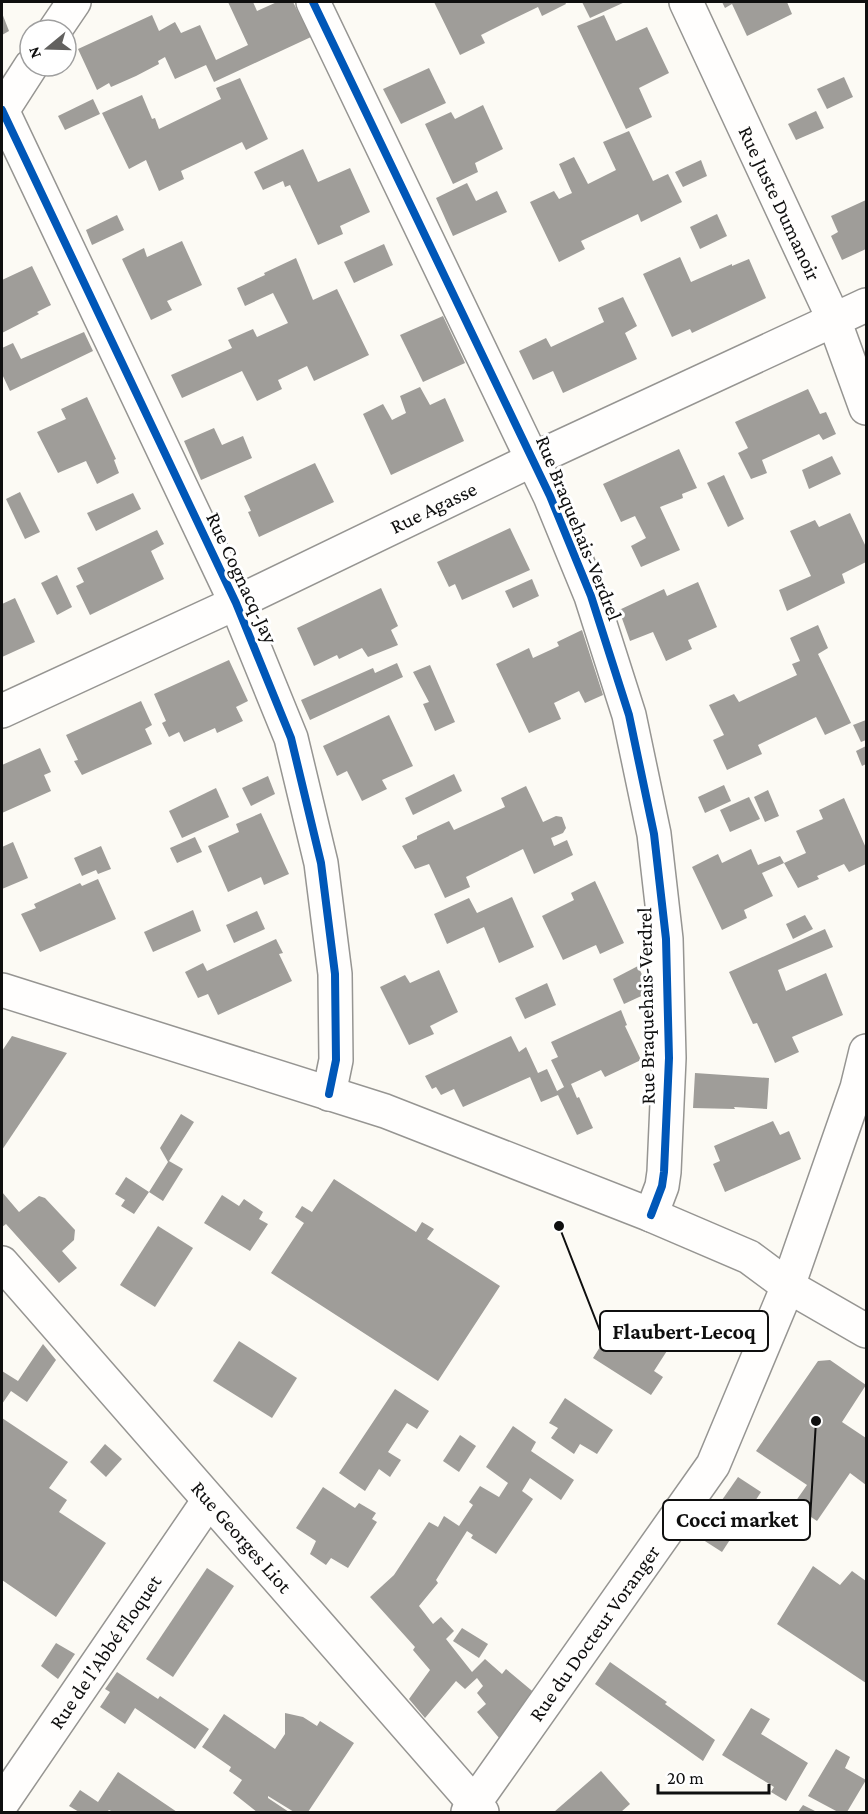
<svg xmlns="http://www.w3.org/2000/svg" width="868" height="1814" font-family="'Crimson Pro',serif">
	<style>
		.building { fill: #9f9d99 }
		.lines { fill: none; stroke-linecap: round; stroke-linejoin: round }
		.minor-casing { stroke: #969592; stroke-width: 36 }
		.minor { stroke: #fffefd; stroke-width: 33 }
		.cycleway-casing { stroke: #fff; stroke-width: 11 }
		.cycleway { stroke: #0057b8; stroke-width: 8 }
		.labels { text-anchor: middle; dominant-baseline: central; stroke-width: 6; stroke-linejoin: round; paint-order: stroke }
		.street-label { font-size: 21px; fill: #0f0f0f; stroke: #fff }
		.leader { fill: none; stroke: #0f0f0f; stroke-width: 2 }
		.callout-dot { fill: #0f0f0f; stroke: #fff; stroke-width: 2 }
		.callout { fill: #fff; stroke: #0f0f0f; stroke-width: 2 }
		.callout-label { font-size: 22px; text-anchor: middle; font-weight: bold; fill: #0f0f0f }
	</style>
	<rect width="100%" height="100%" fill="#fcfaf4"/>
	<g class="building">
		<polygon points="228,2 253,2 257,11 277,2 293,2 311,37 214,82 206,65 175,79 165,57 158,61 159,64 136,76 111,87 109,83 97,90 78,49 152,15 159,31 175,22 181,33 200,25 216,60 248,45"/>
		<polygon points="434,2 565,2 566,4 542,16 538,7 509,21 481,35 485,43 460,55"/>
		<polygon points="582,2 625,2 590,18"/>
		<polygon points="722,2 787,2 792,14 747,36 732,4 725,8"/>
		<polygon points="2,13 9,31 2,35"/>
		<polygon points="604,15 616,41 647,27 669,73 639,88 652,117 626,129 577,26"/>
		<polygon points="429,68 446,103 401,124 383,89"/>
		<polygon points="844,77 853,97 827,109 817,89"/>
		<polygon points="240,78 268,139 246,150 242,142 181,171 184,179 159,191 146,160 129,169 102,113 142,95 152,119 155,118 159,129 221,99 216,88"/>
		<polygon points="93,99 100,114 65,130 58,116"/>
		<polygon points="483,105 503,149 475,163 478,172 453,184 425,124 451,112 455,119"/>
		<polygon points="816,111 824,128 796,140 788,124"/>
		<polygon points="629,131 653,181 668,174 682,202 641,222 638,214 581,241 585,249 559,262 530,202 554,191 559,199 572,193 559,164 574,157 588,184 616,170 603,142"/>
		<polygon points="303,149 318,182 350,168 370,212 340,226 343,234 318,245 290,185 285,187 283,181 263,190 254,172"/>
		<polygon points="701,160 707,176 683,187 675,172"/>
		<polygon points="467,183 476,201 497,191 507,212 453,236 436,198"/>
		<polygon points="866,200 866,249 842,260 831,236 838,232 831,216"/>
		<polygon points="717,214 727,236 700,249 690,227"/>
		<polygon points="117,215 124,230 92,245 86,230"/>
		<polygon points="182,241 202,285 167,301 172,310 151,320 122,259 144,248 147,257"/>
		<polygon points="384,244 393,265 354,283 344,262"/>
		<polygon points="680,257 691,282 732,264 732,266 749,259 766,298 692,333 690,329 672,337 643,274"/>
		<polygon points="296,258 313,300 337,289 369,355 314,381 307,366 278,380 282,389 257,401 242,371 182,398 171,375 232,348 228,340 253,329 257,337 288,323 273,293 245,306 237,288 265,275 264,273"/>
		<polygon points="32,266 51,305 37,312 39,314 2,333 2,280"/>
		<polygon points="623,297 637,326 625,333 637,359 563,393 553,371 533,380 519,351 546,338 551,347 604,322 598,308"/>
		<polygon points="443,316 465,363 423,382 400,335"/>
		<polygon points="84,332 93,351 10,391 2,374 2,348 13,343 21,359"/>
		<polygon points="420,387 430,405 445,398 464,441 391,475 363,414 383,404 392,420 406,413 400,396"/>
		<polygon points="808,389 820,414 826,412 836,434 823,440 819,434 762,460 767,473 751,479 738,453 748,448 735,422"/>
		<polygon points="87,397 116,459 114,460 119,473 97,484 86,461 58,473 37,432 66,419 61,409"/>
		<polygon points="214,428 222,445 243,436 252,458 201,480 184,441"/>
		<polygon points="679,449 697,488 682,494 683,498 660,507 680,550 641,567 631,546 646,538 635,516 621,522 603,484"/>
		<polygon points="832,456 841,474 809,489 802,470"/>
		<polygon points="315,463 334,502 259,537 248,512 251,511 244,496"/>
		<polygon points="724,475 744,519 728,527 707,483"/>
		<polygon points="20,492 40,532 25,539 6,499"/>
		<polygon points="133,493 141,509 96,531 87,513"/>
		<polygon points="850,513 866,547 866,562 842,574 845,583 787,611 779,590 811,576 790,531 815,520 819,527"/>
		<polygon points="510,528 530,570 462,600 455,584 449,587 437,562"/>
		<polygon points="157,530 164,544 151,551 164,579 90,615 76,586 84,582 77,568"/>
		<polygon points="57,575 72,607 57,615 41,583"/>
		<polygon points="532,579 539,596 513,608 505,591"/>
		<polygon points="698,582 717,627 688,640 692,649 666,661 653,632 630,641 619,610 664,589 667,596"/>
		<polygon points="381,588 398,626 391,630 398,645 368,657 362,648 339,659 337,655 314,666 297,628"/>
		<polygon points="15,598 35,642 2,657 2,604"/>
		<polygon points="818,625 828,648 818,654 851,723 825,735 816,717 758,745 762,754 727,770 713,740 724,735 709,705 734,694 739,702 797,675 792,664 800,661 790,638"/>
		<polygon points="582,630 603,695 585,703 579,691 554,703 561,719 529,733 496,664 529,648 533,658 559,646 557,642"/>
		<polygon points="229,660 248,701 236,707 243,721 217,733 215,728 184,742 179,732 169,737 162,723 166,721 154,694"/>
		<polygon points="397,663 403,677 310,720 301,700 373,668 375,673"/>
		<polygon points="430,665 455,722 435,731 423,704 429,702 413,672"/>
		<polygon points="141,701 152,725 145,729 152,744 82,775 74,761 78,760 66,735"/>
		<polygon points="389,715 413,766 382,780 387,789 362,801 347,771 337,776 323,746"/>
		<polygon points="866,720 866,740 861,742 853,725"/>
		<polygon points="866,746 866,764 862,766 856,751"/>
		<polygon points="40,748 51,772 44,775 51,791 2,813 2,765"/>
		<polygon points="454,774 462,791 413,815 405,798"/>
		<polygon points="268,776 275,794 251,806 242,788"/>
		<polygon points="724,785 731,801 705,813 698,797"/>
		<polygon points="526,786 543,822 556,816 562,817 566,828 563,833 551,838 554,846 567,840 573,855 534,874 523,849 466,877 470,887 445,898 429,864 415,869 402,846 417,839 417,836 449,821 454,830 505,807 501,798"/>
		<polygon points="216,788 229,817 182,838 169,811"/>
		<polygon points="768,790 779,816 765,822 754,797"/>
		<polygon points="749,797 760,819 730,832 720,810"/>
		<polygon points="844,798 866,848 866,864 849,872 844,864 817,876 819,879 798,888 784,863 806,853 796,831 823,819 819,810"/>
		<polygon points="261,813 289,874 264,885 261,877 228,892 208,846 239,832 236,824"/>
		<polygon points="195,837 202,852 177,863 170,848"/>
		<polygon points="13,842 28,878 2,889 2,847"/>
		<polygon points="101,846 111,869 98,874 96,870 82,876 74,858"/>
		<polygon points="751,849 758,865 780,856 784,863 762,873 773,896 744,910 747,918 722,930 692,867 718,854 722,863"/>
		<polygon points="98,879 116,919 40,952 21,914 36,908 34,904 80,883 82,886"/>
		<polygon points="595,881 624,943 600,954 596,945 563,960 542,916 574,900 571,893"/>
		<polygon points="512,897 534,947 499,963 484,927 447,944 434,914 469,898 477,913"/>
		<polygon points="193,910 201,931 153,952 144,932"/>
		<polygon points="257,911 265,929 234,943 226,925"/>
		<polygon points="805,915 813,929 793,939 786,924"/>
		<polygon points="825,929 833,947 778,970 786,991 826,973 843,1015 792,1037 799,1052 775,1063 757,1023 753,1024 729,972"/>
		<polygon points="276,939 283,953 279,954 292,981 218,1015 208,994 198,998 185,972 203,963 207,971"/>
		<polygon points="638,966 650,992 624,1004 613,979"/>
		<polygon points="439,970 458,1012 430,1026 434,1034 409,1045 380,987 405,975 410,983"/>
		<polygon points="547,983 556,1005 525,1019 515,998"/>
		<polygon points="621,1010 627,1025 625,1026 641,1060 605,1077 601,1070 571,1084 577,1098 579,1097 593,1128 577,1135 558,1095 541,1102 530,1077 463,1107 454,1089 441,1095 436,1087 432,1089 425,1076 511,1036 519,1052 526,1047 538,1073 547,1069 557,1091 564,1087 551,1060 558,1057 551,1042"/>
		<polygon points="12,1036 67,1053 2,1150 2,1051"/>
		<polygon points="695,1073 769,1078 767,1109 734,1107 735,1109 693,1108"/>
		<polygon points="181,1114 194,1122 169,1161 183,1169 163,1201 149,1192 168,1162 160,1148"/>
		<polygon points="773,1121 780,1135 789,1131 801,1159 725,1192 713,1164 720,1161 714,1146"/>
		<polygon points="126,1177 149,1192 134,1214 121,1206 125,1200 115,1194"/>
		<polygon points="334,1179 416,1232 422,1222 434,1229 427,1239 500,1286 438,1381 271,1273 304,1223 295,1217 302,1206 312,1212"/>
		<polygon points="2,1192 19,1212 39,1196 45,1198 75,1230 74,1240 62,1251 77,1268 59,1283 6,1224 2,1227"/>
		<polygon points="222,1195 239,1206 244,1199 263,1212 259,1219 268,1224 250,1251 204,1223"/>
		<polygon points="158,1226 193,1248 155,1307 120,1285"/>
		<polygon points="632,1312 674,1340 654,1371 663,1377 651,1395 593,1358 605,1339 611,1343"/>
		<polygon points="239,1341 297,1378 272,1418 213,1381"/>
		<polygon points="43,1344 56,1360 27,1402 11,1391 2,1404 2,1371 18,1381"/>
		<polygon points="830,1360 866,1385 842,1422 866,1438 866,1485 850,1473 817,1521 793,1505 807,1485 756,1451 818,1361"/>
		<polygon points="395,1389 429,1411 417,1429 407,1423 388,1452 401,1460 390,1477 379,1469 365,1491 339,1473"/>
		<polygon points="565,1398 613,1430 597,1454 580,1444 574,1454 551,1438 558,1428 549,1423"/>
		<polygon points="2,1418 68,1462 49,1488 67,1500 59,1512 106,1543 56,1617 2,1580"/>
		<polygon points="513,1426 536,1442 531,1451 574,1480 561,1500 530,1478 522,1491 533,1499 496,1554 471,1538 473,1535 467,1531 436,1580 438,1583 419,1606 433,1624 441,1617 454,1631 446,1639 472,1672 485,1659 502,1674 506,1669 537,1695 500,1739 477,1712 486,1704 477,1693 483,1686 477,1678 465,1689 456,1681 425,1718 409,1699 430,1670 413,1650 415,1647 370,1597 394,1575 429,1522 438,1527 444,1516 459,1526 473,1505 469,1502 480,1486 499,1497 508,1483 486,1467"/>
		<polygon points="460,1435 476,1446 459,1472 443,1461"/>
		<polygon points="105,1444 122,1459 106,1477 90,1462"/>
		<polygon points="738,1477 761,1492 722,1552 697,1536"/>
		<polygon points="323,1487 355,1508 359,1503 376,1513 372,1519 377,1522 348,1568 331,1558 326,1565 310,1554 316,1541 296,1528"/>
		<polygon points="813,1566 840,1585 852,1571 866,1581 866,1683 777,1624"/>
		<polygon points="207,1568 234,1586 173,1677 146,1659"/>
		<polygon points="462,1628 488,1644 479,1658 453,1641"/>
		<polygon points="56,1643 75,1654 58,1679 41,1666"/>
		<polygon points="610,1662 667,1702 665,1704 715,1740 703,1761 595,1684"/>
		<polygon points="117,1672 158,1699 160,1696 209,1729 195,1749 135,1708 125,1724 100,1707 110,1692 105,1689"/>
		<polygon points="751,1708 770,1719 761,1734 808,1763 786,1801 771,1792 774,1787 722,1755"/>
		<polygon points="285,1713 303,1717 317,1726 320,1721 354,1743 308,1812 294,1812 268,1796 268,1798 289,1812 257,1812 233,1793 242,1780 229,1771 231,1767 202,1747 224,1714 275,1749 285,1734"/>
		<polygon points="836,1749 850,1757 845,1768 866,1780 847,1812 838,1812 808,1796"/>
		<polygon points="601,1771 630,1804 621,1812 554,1812"/>
		<polygon points="118,1772 177,1812 113,1812 109,1810 107,1812 79,1812 69,1806 80,1790 98,1802"/>
		<polygon points="803,1805 815,1811 814,1812 798,1812"/>
	</g>
	<g class="lines">
		<g class="minor-casing">
			<g id="minor">
				<polyline points="313,2 550,496 591,596 629,715 654,834 666,939 669,1058 664,1172 662,1186 651,1215"/>
				<path id="s1" d="M 686,2 L 834,320 L 866,408"/>
				<polyline points="55,30 74,2"/>
				<polyline points="2,110 236,603 291,738 321,863 335,974 336,1060 329,1094"/>
				<polyline points="2,111 31,66"/>
				<path id="s2" d="M 2,711 L 236,603 L 534,459 L 866,305"/>
				<polyline points="2,990 385,1111 651,1215 749,1257 788,1286 866,1331"/>
				<path id="s3" d="M 2,1263 L 482,1812"/>
				<path id="s4" d="M 2,1803 L 209,1500"/>
				<path id="s5" d="M 468,1812 L 713,1465 L 788,1286 L 857,1088 L 866,1051"/>
			</g>
		</g>
		<use href="#minor" class="minor"/>
		<g class="cycleway-casing">
			<g id="cycleway">
				<polyline points="313,2 550,496 591,596 629,715 654,834 666,939 669,1058 664,1172 662,1186 651,1215"/>
				<polyline points="2,110 236,603 291,738 321,863 335,974 336,1060 329,1094"/>
			</g>
		</g>
		<use href="#cycleway" class="cycleway"/>
	</g>
	<g class="labels">
		<g class="street-label">
			<text stroke="none"><textPath href="#s1" startOffset="222">Rue Juste Dumanoir</textPath></text>
			<text stroke="none"><textPath href="#s2" startOffset="477">Rue Agasse</textPath></text>
			<text transform="translate(579 528) rotate(68)">Rue Braquehais-Verdrel</text>
			<text transform="translate(242 578) rotate(65)">Rue Cognacq-Jay</text>
			<text transform="translate(646 1006) rotate(-91)">Rue Braquehais-Verdrel</text>
			<text stroke="none"><textPath href="#s3" startOffset="364">Rue Georges Liot</textPath></text>
			<text stroke="none"><textPath href="#s5" startOffset="219">Rue du Docteur Voranger</textPath></text>
			<text stroke="none"><textPath href="#s4" startOffset="183">Rue de l'Abbé Floquet</textPath></text>
		</g>
	</g>
	<path class="leader" d="M559 1226L600 1331M816 1421L810 1520"/>
	<g class="callout-dot">
		<circle cx="559" cy="1226" r="6"/>
		<circle cx="816" cy="1421" r="6"/>
	</g>
	<g class="callout">
		<rect x="600" y="1311" width="168" height="40" rx="6"/>
		<rect x="663" y="1500" width="147" height="40" rx="6"/>
	</g>
	<g class="callout-label">
		<text x="684" y="1339">Flaubert-Lecoq</text>
		<text x="737" y="1527">Cocci market</text>
	</g>
	<rect width="868" height="1814" fill="none" stroke="#0f0f0f" stroke-width="6"/>
	<g transform="translate(48 48) rotate(251)"><circle r="28" fill="#ffffff" stroke="#9f9f9f" stroke-width="1.5"/>
	<path d="M0-4.5L10 22L0 15L-10 22Z" fill="#62615f"/>
	<text y="-9" font-size="16" font-weight="bold" text-anchor="middle" fill="#0f0f0f">N</text>
	</g>
	<path d="M658 1784v9h111v-9" fill="none" stroke="#0f0f0f" stroke-width="3"/>
	<text x="667" y="1784" font-size="18" fill="#0f0f0f" stroke="#ffffff" stroke-width="4.5" paint-order="stroke">20 m</text>
</svg>
